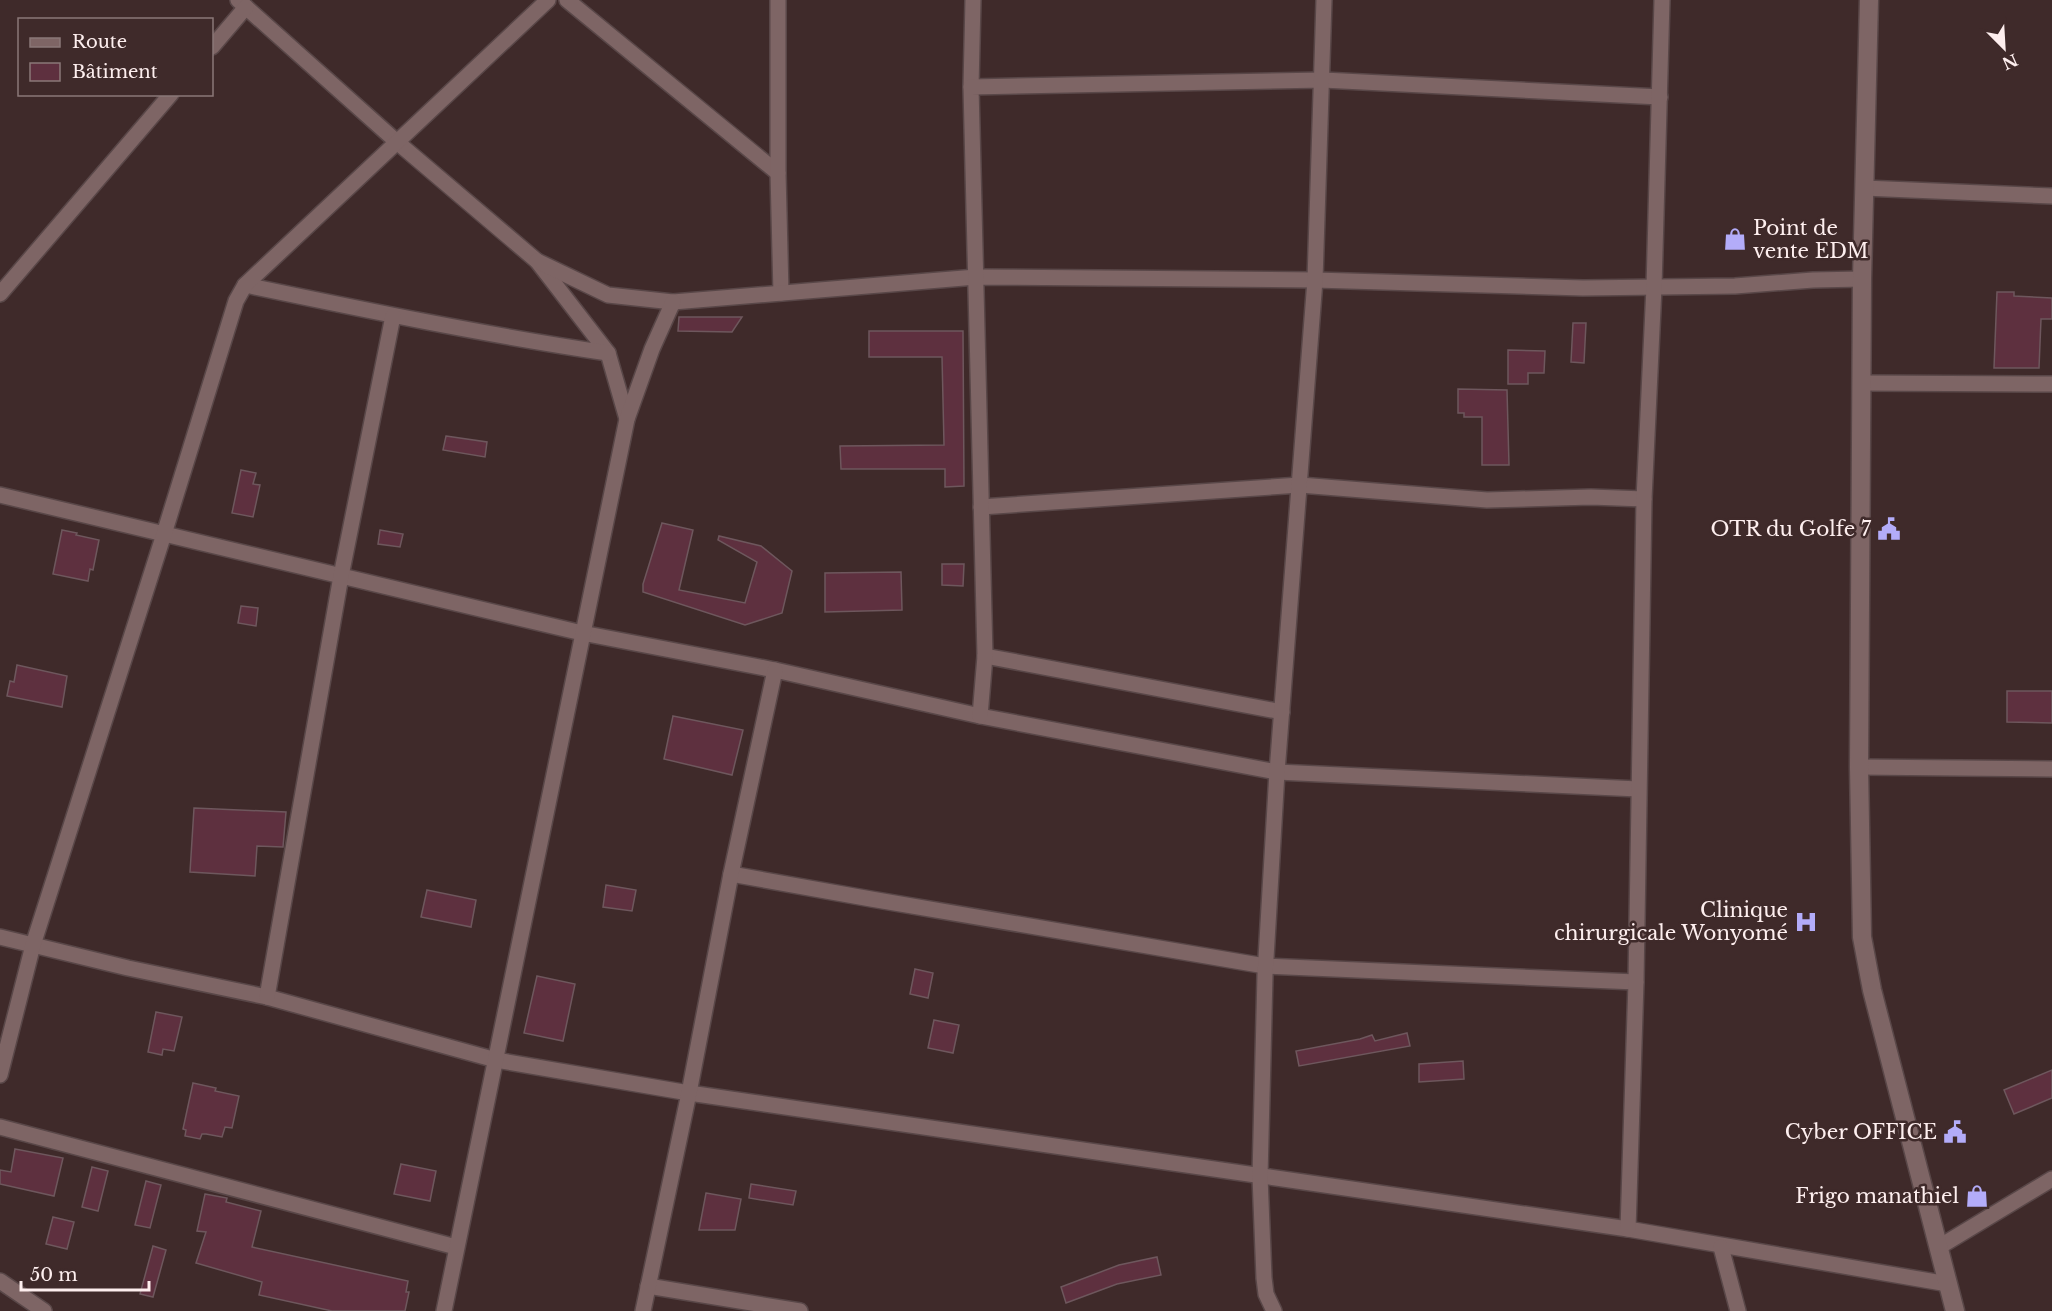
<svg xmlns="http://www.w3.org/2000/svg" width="2052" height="1311" font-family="'Libre Baskerville',serif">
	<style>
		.building { fill: #5e303f; stroke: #6e575d; stroke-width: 1.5 }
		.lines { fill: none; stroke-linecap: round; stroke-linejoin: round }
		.minor-casing { stroke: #594748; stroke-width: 18 }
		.tertiary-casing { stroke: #594748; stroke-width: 21 }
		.minor { stroke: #7e6565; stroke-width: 15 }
		.tertiary { stroke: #7e6565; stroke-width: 18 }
		.labels { text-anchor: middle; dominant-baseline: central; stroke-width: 5; stroke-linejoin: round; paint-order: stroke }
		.poi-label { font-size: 20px; fill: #fdeeee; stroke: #3f2a2a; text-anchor: end }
	</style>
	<rect width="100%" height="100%" fill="#3f2a2a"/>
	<g class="building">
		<polygon points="1997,292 2014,292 2014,296 2052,298 2052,319 2041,319 2039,368 1994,368"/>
		<polygon points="679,317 742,317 732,332 678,331"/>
		<polygon points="1573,323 1586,323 1584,363 1571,362"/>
		<polygon points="869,331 963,331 964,486 945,487 945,469 841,469 840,446 944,445 942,357 869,357"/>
		<polygon points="1508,350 1545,351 1544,373 1528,373 1528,384 1508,384"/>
		<polygon points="1458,389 1507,390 1509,465 1482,465 1482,417 1464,417 1464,413 1458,413"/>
		<polygon points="446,436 487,442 485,457 443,450"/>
		<polygon points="241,470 256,473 253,484 260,485 253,517 232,513"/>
		<polygon points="662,523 693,530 679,590 745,603 757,562 718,540 719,536 761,546 792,571 782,613 745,625 643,592 643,584"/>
		<polygon points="62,530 77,533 76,535 99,540 93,570 90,569 88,581 53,574"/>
		<polygon points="380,530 403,534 400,547 378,544"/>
		<polygon points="942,564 964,564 963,586 942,585"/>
		<polygon points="901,572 902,610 825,612 825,573"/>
		<polygon points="241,606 258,608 256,626 238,623"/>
		<polygon points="17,665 67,676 62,707 7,696 10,681 14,682"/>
		<polygon points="2007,691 2052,691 2052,723 2007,722"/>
		<polygon points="673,716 743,730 732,775 664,759"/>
		<polygon points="194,808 286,812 283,847 257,846 255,876 190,872"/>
		<polygon points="606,885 636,890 632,911 603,907"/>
		<polygon points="427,890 476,900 471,927 421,917"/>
		<polygon points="915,969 933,973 928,998 910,994"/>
		<polygon points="537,976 575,984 563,1041 524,1033"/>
		<polygon points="156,1012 182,1017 174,1051 163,1049 162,1055 148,1052"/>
		<polygon points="934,1020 959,1025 953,1053 928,1048"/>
		<polygon points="1407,1033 1410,1046 1299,1066 1296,1051 1360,1039 1372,1035 1375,1041"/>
		<polygon points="1463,1061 1464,1079 1419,1082 1419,1064"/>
		<polygon points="2052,1070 2052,1098 2014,1114 2004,1090"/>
		<polygon points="193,1083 216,1088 215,1091 239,1096 232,1128 225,1127 222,1137 206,1134 202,1134 200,1139 185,1136 186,1130 183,1129"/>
		<polygon points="15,1149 63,1158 54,1196 0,1184 0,1170 11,1172"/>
		<polygon points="401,1164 436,1171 430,1201 394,1194"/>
		<polygon points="92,1167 108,1171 98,1211 82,1207"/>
		<polygon points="146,1181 161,1185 150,1228 135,1225"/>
		<polygon points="751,1184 796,1191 793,1205 749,1198"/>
		<polygon points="706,1193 741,1199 735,1230 699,1230"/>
		<polygon points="205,1194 227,1198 226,1202 261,1211 252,1247 408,1281 406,1292 409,1292 405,1311 332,1311 259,1295 262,1282 196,1263 206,1232 197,1231"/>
		<polygon points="53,1217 74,1222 67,1249 46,1244"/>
		<polygon points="153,1246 166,1250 153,1297 140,1294"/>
		<polygon points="1157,1257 1161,1275 1117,1284 1066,1303 1061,1287 1119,1265"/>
	</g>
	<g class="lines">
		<g class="minor-casing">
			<g id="minor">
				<polyline points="238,0 397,142 537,261 608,353 627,419"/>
				<polyline points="567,0 778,173"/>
				<polyline points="778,0 778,173 781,293"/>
				<polyline points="212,47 246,7"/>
				<polyline points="971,87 973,0"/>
				<polyline points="1864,188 2052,196"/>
				<polyline points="537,261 608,295 673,302 976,277 1315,280 1583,288 1735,286 1813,280 1862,279"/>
				<path d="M 245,285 C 365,310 486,335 608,353"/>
				<polyline points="0,294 171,94"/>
				<polyline points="1862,383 2052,384"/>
				<polyline points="0,495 582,633 775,670 980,716 1277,772 1638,789"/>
				<polyline points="981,507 1300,485 1487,500 1591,497 1644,499"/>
				<polyline points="985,656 1282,712"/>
				<polyline points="980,716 985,656 971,87 1323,80 1660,97"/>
				<polyline points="1859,767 2052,769"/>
				<polyline points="731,874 871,899 1265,966 1636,982"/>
				<polyline points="0,937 128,968 267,997 496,1060 689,1093 1628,1229 1948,1284"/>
				<polyline points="267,997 341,576 393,316"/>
				<polyline points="0,1075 33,945 164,534 236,301 245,285 548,0"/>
				<polyline points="0,1127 456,1247"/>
				<polyline points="1628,1229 1636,982 1644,499 1654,287 1662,0"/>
				<polyline points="1721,1247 1738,1311"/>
				<polyline points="1939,1247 2052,1179"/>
				<polyline points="0,1281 44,1311"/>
				<polyline points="648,1286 800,1311"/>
				<polyline points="444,1311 627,419 652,349 673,302"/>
				<polyline points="643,1311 689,1093 731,874 775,670"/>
				<polyline points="1274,1311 1266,1294 1264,1278 1260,1176 1265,975 1277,772 1315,280 1324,0"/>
			</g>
		</g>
		<g class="tertiary-casing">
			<polyline id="tertiary" points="1869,0 1862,279 1859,767 1862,937 1872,990 1955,1311"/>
		</g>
		<use href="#minor" class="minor"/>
		<use href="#tertiary" class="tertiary"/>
	</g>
	<defs>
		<g id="shop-bare" transform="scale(1.8)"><path d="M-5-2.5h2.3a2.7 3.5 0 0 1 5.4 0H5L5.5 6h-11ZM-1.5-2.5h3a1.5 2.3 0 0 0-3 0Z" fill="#b3acf9" stroke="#3f2a2a" stroke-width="2.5" paint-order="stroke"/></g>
		<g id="civic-bare" transform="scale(1.8)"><path d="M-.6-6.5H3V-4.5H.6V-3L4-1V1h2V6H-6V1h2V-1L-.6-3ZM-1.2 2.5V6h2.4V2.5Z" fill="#b3acf9" stroke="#3f2a2a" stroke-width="2.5" paint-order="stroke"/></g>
		<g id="hospital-bare" transform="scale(1.8)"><path d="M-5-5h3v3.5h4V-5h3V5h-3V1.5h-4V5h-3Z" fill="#b3acf9" stroke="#3f2a2a" stroke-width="2.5" paint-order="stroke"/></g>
	</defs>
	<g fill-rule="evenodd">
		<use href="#shop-bare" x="1735" y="239"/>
		<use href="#civic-bare" x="1889" y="529"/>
		<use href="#hospital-bare" x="1806" y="922"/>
		<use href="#civic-bare" x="1955" y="1132"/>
		<use href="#shop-bare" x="1977" y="1196"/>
	</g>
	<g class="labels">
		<g class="poi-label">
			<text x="1753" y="228" text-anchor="start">Point de<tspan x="1753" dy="23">vente EDM</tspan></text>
			<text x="1871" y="529">OTR du Golfe 7</text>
			<text x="1788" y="910">Clinique<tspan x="1788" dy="23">chirurgicale Wonyomé</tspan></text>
			<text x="1937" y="1132">Cyber OFFICE</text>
			<text x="1959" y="1196">Frigo manathiel</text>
		</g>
	</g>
	<rect x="18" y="18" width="195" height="78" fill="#3f2a2a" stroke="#8b7878" stroke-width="1.5"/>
	<rect x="30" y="38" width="30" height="9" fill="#7e6565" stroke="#8b7878" stroke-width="1.5"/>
	<text x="72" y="48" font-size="18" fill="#fdeeee">Route</text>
	<rect x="30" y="63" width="30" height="18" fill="#5e303f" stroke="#8b7878" stroke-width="1.5"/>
	<text x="72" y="78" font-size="18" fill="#fdeeee">Bâtiment</text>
	<g transform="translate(2004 48) rotate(156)" stroke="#3f2a2a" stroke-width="4.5" paint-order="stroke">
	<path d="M0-4.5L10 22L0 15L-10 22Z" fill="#fdeeee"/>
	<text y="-9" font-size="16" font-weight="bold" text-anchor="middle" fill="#fdeeee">N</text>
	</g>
	<path d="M21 1281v9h128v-9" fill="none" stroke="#fdeeee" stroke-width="3"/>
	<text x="30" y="1281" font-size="18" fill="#fdeeee" stroke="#3f2a2a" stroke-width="4.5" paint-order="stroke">50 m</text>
</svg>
